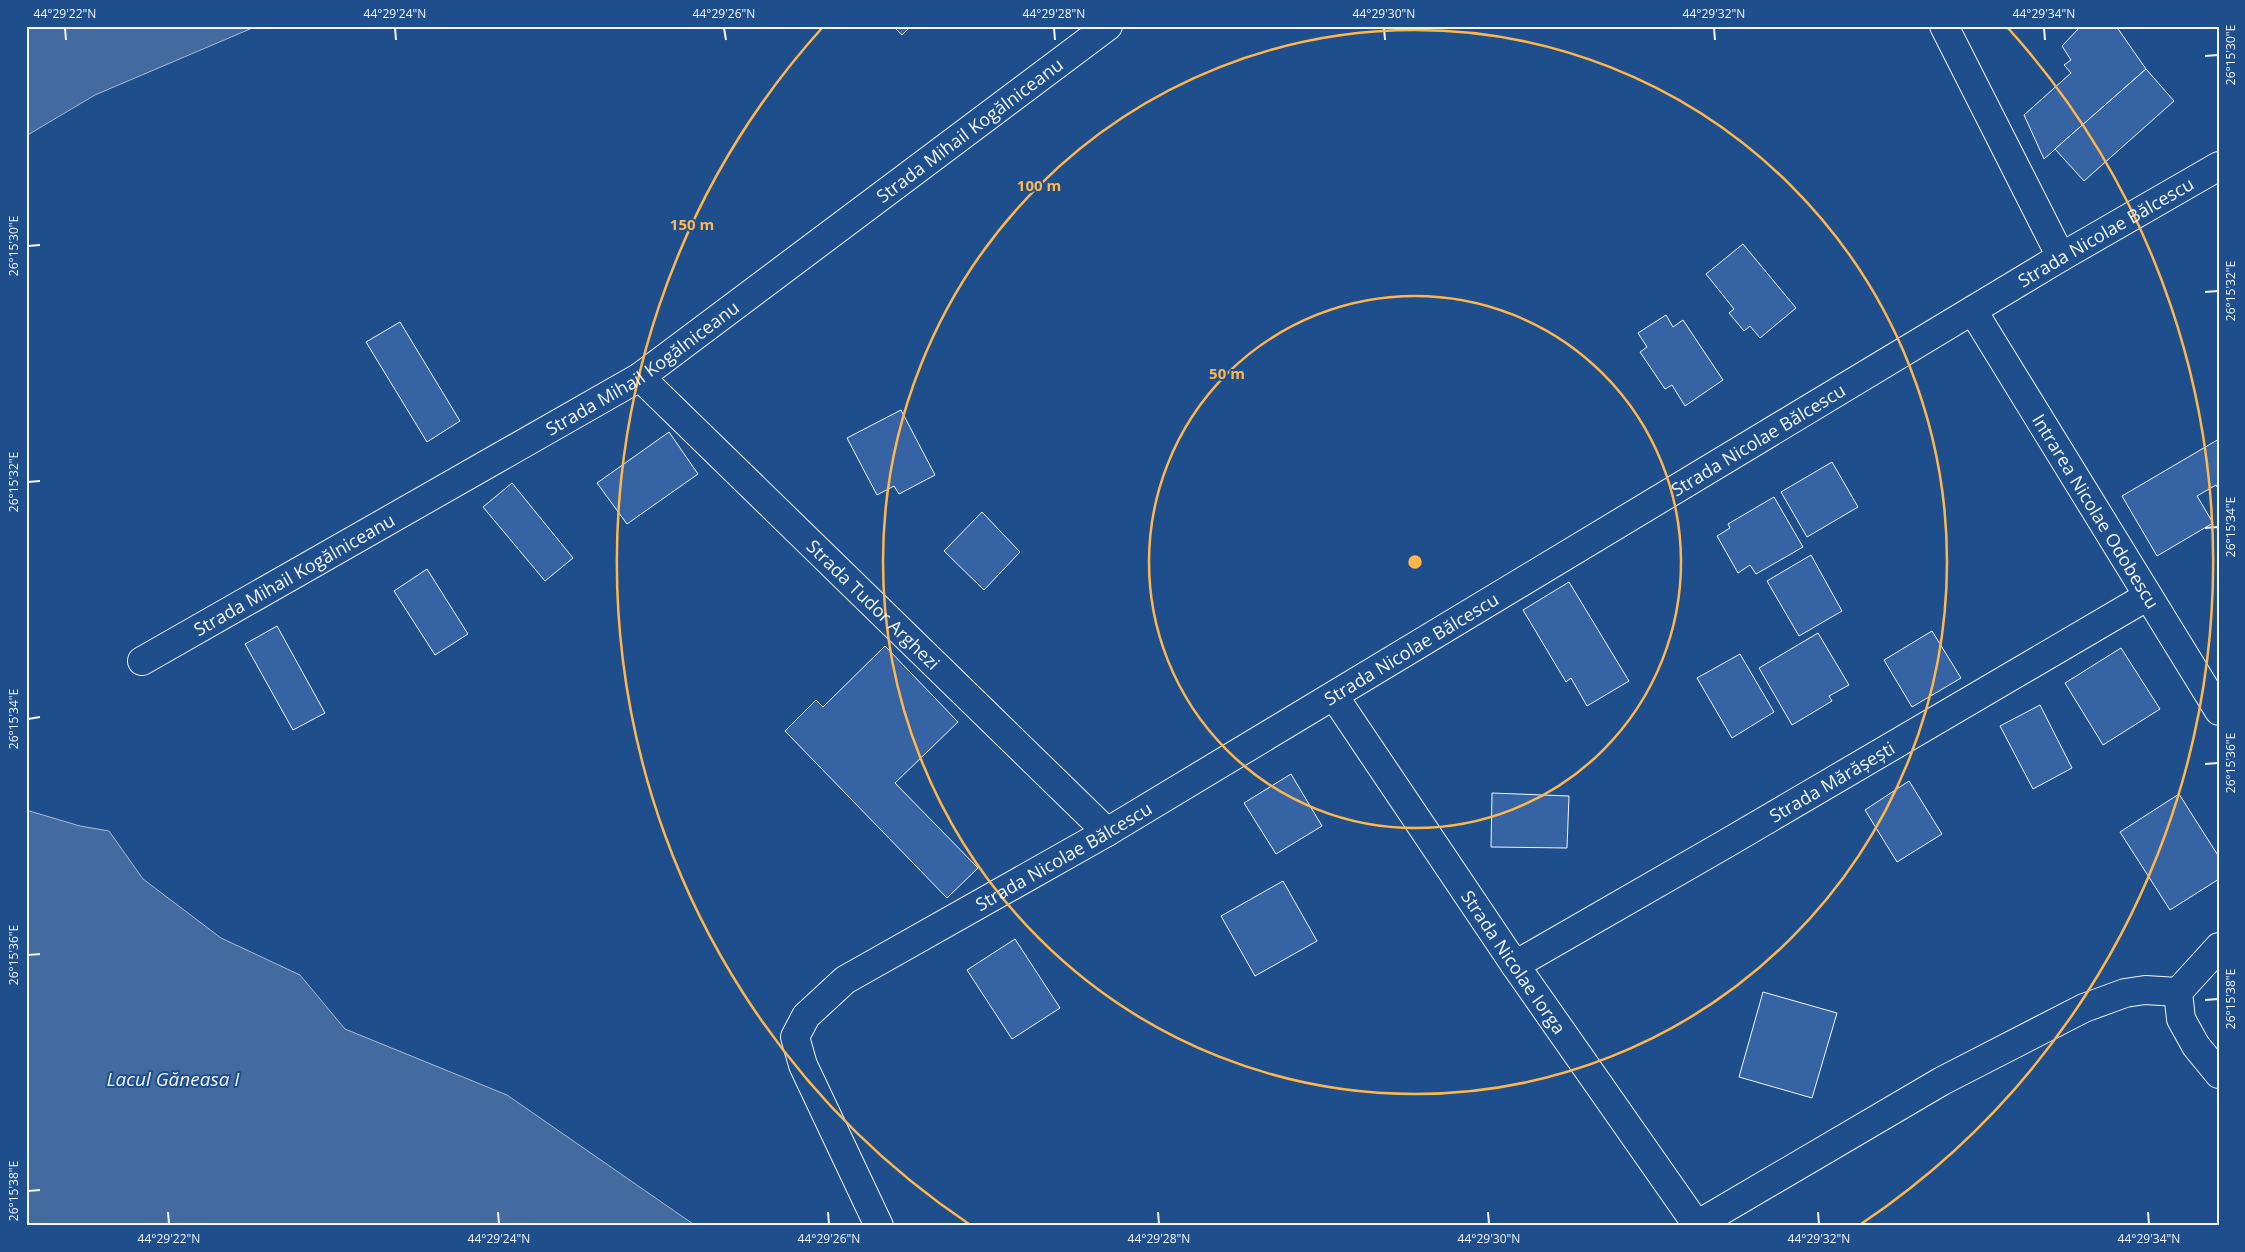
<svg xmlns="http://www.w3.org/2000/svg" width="2245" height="1252" font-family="'Open Sans',sans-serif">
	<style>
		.water { fill: #446ba0; stroke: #a8bbd7 }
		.building { fill: #3563a3; stroke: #f2f6ff }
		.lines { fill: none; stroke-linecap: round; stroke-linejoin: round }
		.street-casing { stroke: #f2f6ff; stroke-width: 30 }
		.street { stroke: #1f4e8c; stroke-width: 28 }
		.ticks { fill: none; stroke: #f2f6ff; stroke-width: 2 }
		.ring { fill: none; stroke: #ffb74d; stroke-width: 2.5 }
		.labels { text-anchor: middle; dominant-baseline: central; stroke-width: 4; stroke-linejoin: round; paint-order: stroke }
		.street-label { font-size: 18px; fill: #f2f6ff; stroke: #1f4e8c }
		.water-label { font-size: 19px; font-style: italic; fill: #f2f6ff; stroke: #1f4e8c }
		.centre { fill: #ffb74d; stroke: #1f4e8c; stroke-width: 2.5 }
		.ring-label { font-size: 15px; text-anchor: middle; font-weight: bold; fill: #ffb74d; stroke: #1f4e8c; stroke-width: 4; stroke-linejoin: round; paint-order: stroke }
		.neatline { fill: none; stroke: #f2f6ff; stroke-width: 2 }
		.ticks-label { font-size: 12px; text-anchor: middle; fill: #f2f6ff }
	</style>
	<rect width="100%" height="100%" fill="#1f4e8c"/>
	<g class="water">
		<polygon points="26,26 257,26 95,95 26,136"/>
		<polygon points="26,810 80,826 109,831 143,879 221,938 300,975 345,1029 507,1095 696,1226 26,1226"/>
	</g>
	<g class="building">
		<polygon points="893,26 911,26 902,35"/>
		<polygon points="2081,26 2116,26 2146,69 2044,159 2024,115 2071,73 2064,65 2071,60 2062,46"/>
		<polygon points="2146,69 2174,101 2084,181 2055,149"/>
		<polygon points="1743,244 1796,308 1760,338 1750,326 1744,331 1729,313 1734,309 1706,274"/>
		<polygon points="1666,315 1673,327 1683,320 1723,380 1685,406 1672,385 1665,389 1640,352 1647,347 1638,333"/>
		<polygon points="400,322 460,421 427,442 366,342"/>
		<polygon points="901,410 935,475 899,494 894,486 877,495 847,438"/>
		<polygon points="669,432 698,474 627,524 597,483"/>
		<polygon points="2219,439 2219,490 2216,485 2197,496 2213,523 2157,556 2122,496"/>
		<polygon points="1832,462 1858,507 1807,537 1781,492"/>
		<polygon points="512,483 573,558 545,581 483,507"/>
		<polygon points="1774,497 1803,547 1756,574 1750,565 1738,573 1717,536 1730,528 1728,524"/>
		<polygon points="982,512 1020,552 984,590 944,551"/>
		<polygon points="1811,555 1842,611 1799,636 1767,581"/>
		<polygon points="427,569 468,634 435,655 394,591"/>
		<polygon points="1569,582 1629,681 1587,706 1571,678 1566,682 1523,610"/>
		<polygon points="277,626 325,713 293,730 245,644"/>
		<polygon points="1932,631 1961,678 1912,707 1884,660"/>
		<polygon points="1818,633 1849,685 1829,696 1832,701 1792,725 1759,668"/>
		<polygon points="885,646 958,722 895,783 978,868 947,898 785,731 816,700 823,707"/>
		<polygon points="2121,648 2160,709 2103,745 2065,683"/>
		<polygon points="1740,654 1774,712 1732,738 1697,678"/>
		<polygon points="2040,705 2072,768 2033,789 2000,726"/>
		<polygon points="1291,774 1322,826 1276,854 1244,803"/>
		<polygon points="1909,781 1942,834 1897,862 1865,810"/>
		<polygon points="1492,793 1569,796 1567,848 1491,847"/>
		<polygon points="2179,794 2219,857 2219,879 2170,910 2120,832"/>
		<polygon points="1283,881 1317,941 1255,976 1221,916"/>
		<polygon points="1015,939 1060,1008 1012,1039 967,970"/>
		<polygon points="1763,992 1837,1013 1812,1098 1739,1077"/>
	</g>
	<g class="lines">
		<g class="street-casing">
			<g id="street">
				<polyline points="1944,26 2061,257"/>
				<path id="s1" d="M 1973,311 L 2219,711"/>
				<path id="s2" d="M 640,377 L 1107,832"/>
				<path id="s3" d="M 142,661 L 640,377 L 1108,26"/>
				<path id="s4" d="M 1334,696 L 1515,965 L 1697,1225"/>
				<path id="s5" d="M 1515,965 L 1727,843 L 2148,596"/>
				<polyline points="2178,992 2181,1019 2196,1046 2219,1074"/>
				<polyline points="2178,992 2219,947"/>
				<path id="s6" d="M 879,1226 L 803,1065 L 795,1037 L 806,1016 L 845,980 L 1107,832 L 2061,257 L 2219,166"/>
				<polyline points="1695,1226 1942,1081 2084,1008 2125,993 2145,990 2178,992"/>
			</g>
		</g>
		<use href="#street" class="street"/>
	</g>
	<path class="ticks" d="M 65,28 L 66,40M 395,28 L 396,40M 724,28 L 726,40M 1054,28 L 1055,40M 1384,28 L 1385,40M 1714,28 L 1715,40M 2044,28 L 2045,40M 2205,56 L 2218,55M 28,246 L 40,245M 2205,292 L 2218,291M 28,482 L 40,481M 2205,528 L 2218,527M 28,719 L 40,717M 2205,764 L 2218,763M 28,955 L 40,954M 2205,1000 L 2218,999M 28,1191 L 40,1190M 168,1212 L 169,1224M 498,1212 L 499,1224M 828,1212 L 829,1224M 1158,1212 L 1159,1224M 1488,1212 L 1489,1224M 1818,1212 L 1819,1224M 2148,1212 L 2149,1224"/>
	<g class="ring">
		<circle cx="1415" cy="562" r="266"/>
		<circle cx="1415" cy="562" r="532"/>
		<path d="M969 1224A798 798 0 0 1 822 28M2008 28A798 798 0 0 1 1861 1224"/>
	</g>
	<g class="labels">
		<g class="street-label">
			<text stroke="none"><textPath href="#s3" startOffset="985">Strada Mihail Kogălniceanu</textPath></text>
			<text stroke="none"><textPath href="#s6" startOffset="1750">Strada Nicolae Bălcescu</textPath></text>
			<text stroke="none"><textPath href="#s3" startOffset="580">Strada Mihail Kogălniceanu</textPath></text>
			<text stroke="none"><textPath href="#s6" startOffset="1345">Strada Nicolae Bălcescu</textPath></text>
			<text stroke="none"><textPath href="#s1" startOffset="235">Intrarea Nicolae Odobescu</textPath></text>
			<text stroke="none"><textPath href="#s3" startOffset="175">Strada Mihail Kogălniceanu</textPath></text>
			<text stroke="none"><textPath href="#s2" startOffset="326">Strada Tudor Arghezi</textPath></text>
			<text stroke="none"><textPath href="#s6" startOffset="940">Strada Nicolae Bălcescu</textPath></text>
			<text stroke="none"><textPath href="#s5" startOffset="366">Strada Mărășești</textPath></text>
			<text stroke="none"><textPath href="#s6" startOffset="535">Strada Nicolae Bălcescu</textPath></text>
			<text stroke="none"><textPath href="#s4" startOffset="321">Strada Nicolae Iorga</textPath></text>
		</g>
		<g class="water-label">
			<text x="173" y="1079">Lacul Găneasa I</text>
		</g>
	</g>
	<circle cx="1415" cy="562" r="8" class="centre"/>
	<g class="ring-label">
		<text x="1039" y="191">100 m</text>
		<text x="692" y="230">150 m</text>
		<text x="1227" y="379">50 m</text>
	</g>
	<rect width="2245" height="1252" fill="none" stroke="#1f4e8c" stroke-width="55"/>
	<rect x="28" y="28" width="2190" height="1196" class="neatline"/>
	<g class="ticks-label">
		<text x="65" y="18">44°29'22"N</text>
		<text x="395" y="18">44°29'24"N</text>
		<text x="724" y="18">44°29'26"N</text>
		<text x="1054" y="18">44°29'28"N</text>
		<text x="1384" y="18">44°29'30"N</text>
		<text x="1714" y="18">44°29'32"N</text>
		<text x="2044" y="18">44°29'34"N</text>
		<text transform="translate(2231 55) rotate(-90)" y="4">26°15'30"E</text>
		<text transform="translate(14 246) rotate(-90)" y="4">26°15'30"E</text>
		<text transform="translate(2231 291) rotate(-90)" y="4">26°15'32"E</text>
		<text transform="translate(14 482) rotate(-90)" y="4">26°15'32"E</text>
		<text transform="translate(2231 527) rotate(-90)" y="4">26°15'34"E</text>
		<text transform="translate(14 719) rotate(-90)" y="4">26°15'34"E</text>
		<text transform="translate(2231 763) rotate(-90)" y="4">26°15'36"E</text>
		<text transform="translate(14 955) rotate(-90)" y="4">26°15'36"E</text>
		<text transform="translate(2231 999) rotate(-90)" y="4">26°15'38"E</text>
		<text transform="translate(14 1191) rotate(-90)" y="4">26°15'38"E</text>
		<text x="169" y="1243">44°29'22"N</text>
		<text x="499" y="1243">44°29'24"N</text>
		<text x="829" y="1243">44°29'26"N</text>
		<text x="1159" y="1243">44°29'28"N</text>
		<text x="1489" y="1243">44°29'30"N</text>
		<text x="1819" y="1243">44°29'32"N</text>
		<text x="2149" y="1243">44°29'34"N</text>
	</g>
</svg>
